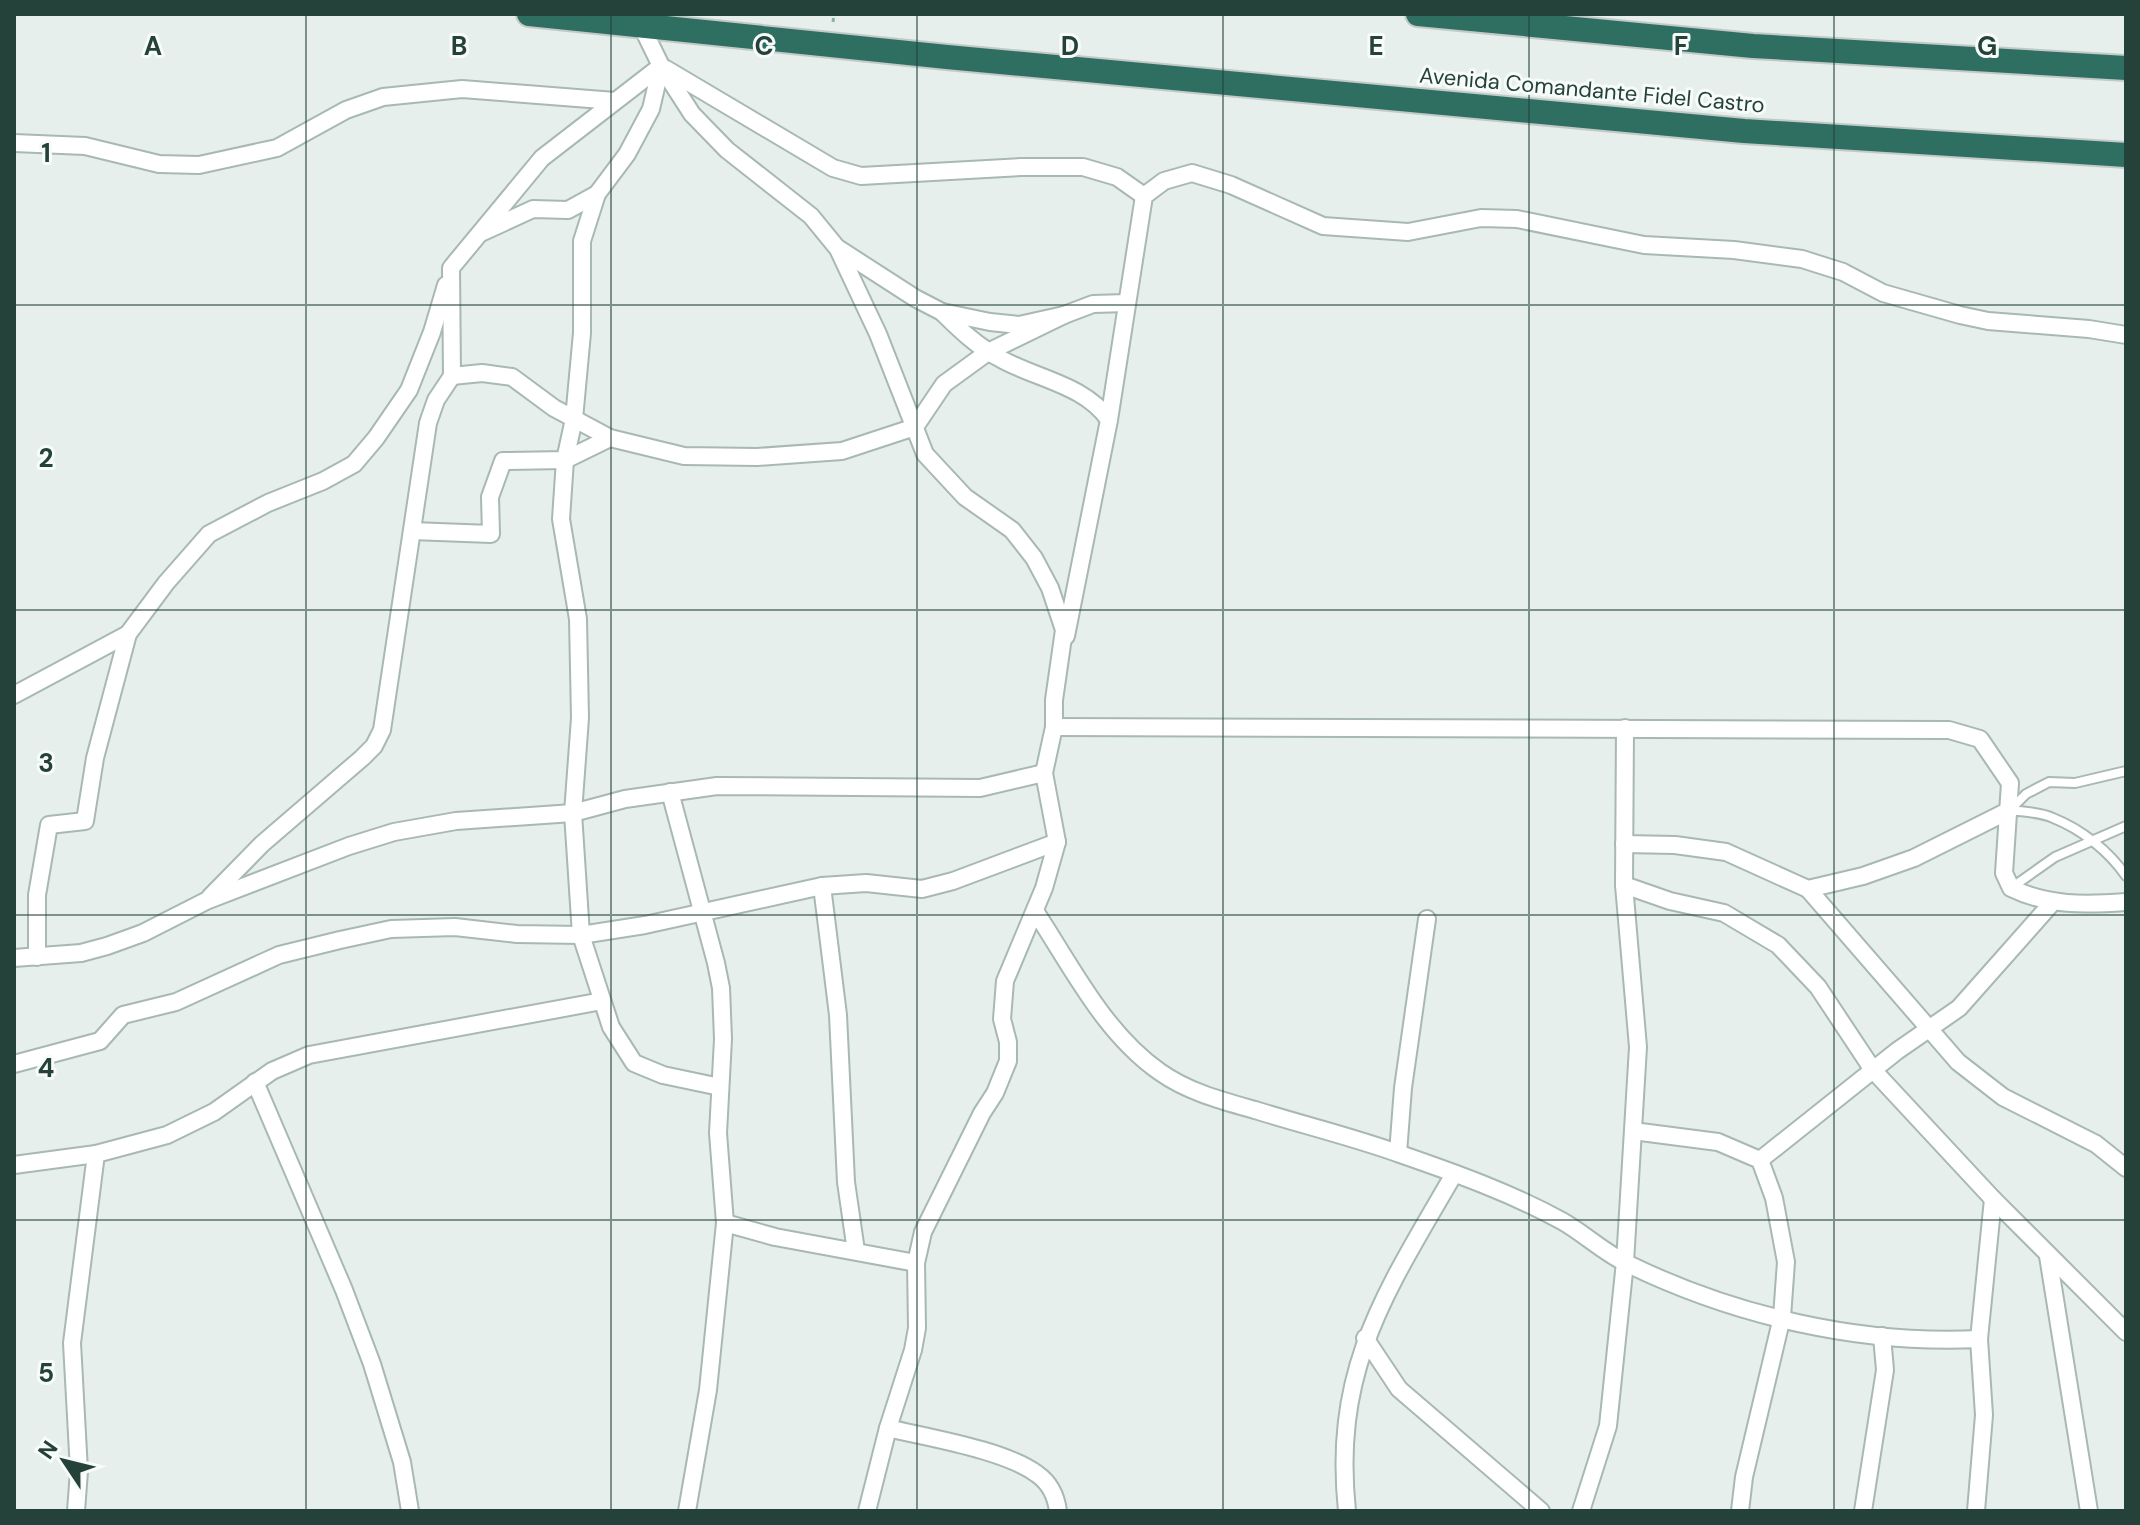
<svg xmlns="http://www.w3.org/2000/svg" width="2140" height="1525" font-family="'DM Sans',sans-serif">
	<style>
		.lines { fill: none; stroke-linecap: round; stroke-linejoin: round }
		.lane-casing { stroke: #a8b8b2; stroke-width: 12 }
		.street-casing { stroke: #a8b8b2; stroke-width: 20 }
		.highway-casing { stroke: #c2cac8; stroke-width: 28 }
		.path { stroke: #86b3a5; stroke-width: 3; stroke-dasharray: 4 6; stroke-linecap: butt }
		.lane { stroke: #fff; stroke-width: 8 }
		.street { stroke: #fff; stroke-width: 16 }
		.highway { stroke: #2f6f62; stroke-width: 24 }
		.grid { fill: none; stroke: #24423a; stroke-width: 2; stroke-opacity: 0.55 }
		.labels { text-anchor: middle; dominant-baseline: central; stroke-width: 6; stroke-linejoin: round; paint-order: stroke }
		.street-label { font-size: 22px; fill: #24423a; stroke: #f7fbf9 }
		.grid-label { font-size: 26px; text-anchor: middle; font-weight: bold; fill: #24423a; stroke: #f7fbf9; stroke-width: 6; stroke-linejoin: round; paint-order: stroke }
	</style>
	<rect width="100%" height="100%" fill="#e6efeb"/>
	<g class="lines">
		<g class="lane-casing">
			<g id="lane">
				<polyline points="2011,809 2026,794 2049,782 2075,783 2126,771"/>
				<path d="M 2010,810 C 2024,812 2041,812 2053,818 C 2081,829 2109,851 2126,876"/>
				<polyline points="2011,888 2055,857 2126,826"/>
			</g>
		</g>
		<g class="street-casing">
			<g id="street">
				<polyline points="641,25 661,66 692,114 727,150 811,216 838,249 878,334 925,454 965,497 1012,530 1034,558 1050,588 1064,630 1054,700 1054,727 1044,773 1057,842 1044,888 1005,981 1002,1019 1008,1042 1008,1061 995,1093 982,1113 923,1232 916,1263 917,1328 913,1350 888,1428 867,1511"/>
				<polyline points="661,66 651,109 627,154 597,194 582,241 582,333 574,419 565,460 561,519 578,619 580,718 573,813 581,935 611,1027 634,1063 663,1075 720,1087"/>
				<polyline points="666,69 833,168 861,176 1021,167 1083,167 1117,177 1144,196"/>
				<polyline points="14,143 85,146 159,164 199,165 277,148 346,110 383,97 462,89 615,101"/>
				<polyline points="483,232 533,209 568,210 597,194"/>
				<polyline points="839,249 915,298 942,312 990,322 1019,325 1064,315 1093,304 1127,303"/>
				<path d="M 942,312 C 960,330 978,347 1001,359 C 1037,379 1085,385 1109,420 L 1066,636"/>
				<polyline points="452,376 482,373 512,377 554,408 610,438 684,456 757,457 842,451 915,427 944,384 988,352 1064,315"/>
				<polyline points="1109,420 1144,196 1164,181 1192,173 1231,185 1323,226 1408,232 1481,218 1517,219 1644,245 1734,250 1802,259 1843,272 1883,293 1960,315 1988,321 2089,329 2126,335"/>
				<polyline points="412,531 491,534 490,497 503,461 565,460 610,438"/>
				<polyline points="14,695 128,634"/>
				<path d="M 1054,727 L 1949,730 L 1980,739 L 2010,783 L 2004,873 L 2011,888 C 2048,906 2085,905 2126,902"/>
				<polyline points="670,792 716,963 721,988 723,1039 718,1133 725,1223 708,1390 687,1511"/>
				<polyline points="1624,844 1675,845 1726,852 1808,889 1863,876 1914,858 2010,810"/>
				<polyline points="1624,885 1670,901 1724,913 1778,945 1818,987 1873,1070 1993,1199 2126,1332"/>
				<polyline points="822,886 838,1015 846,1182 856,1251"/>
				<polyline points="1808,889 1958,1062 2003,1097 2096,1144 2126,1168"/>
				<polyline points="210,897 262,844 362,758 374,746 382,730 428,423 436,400 452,376 451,268 542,158 661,66"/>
				<path d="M 1035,911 C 1072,967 1104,1033 1160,1072 C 1188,1092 1223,1101 1255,1110 C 1303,1125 1353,1137 1400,1154 C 1455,1173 1511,1193 1562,1221 C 1585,1234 1604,1253 1628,1264 C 1735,1316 1860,1345 1979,1339 L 1984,1415 L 1976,1511"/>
				<polyline points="37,957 37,895 49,825 85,821 95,758 128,634 166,583 209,534 268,503 323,481 354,464 376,438 409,390 432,332 446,285"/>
				<polyline points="14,958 81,953 107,946 143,933 206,901 349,846 394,832 456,821 573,813 625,799 717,786 980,788 1044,773"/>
				<polyline points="14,1064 100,1041 123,1015 176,1002 279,955 340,940 391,929 455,927 517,934 581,935 645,925 822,886 866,883 922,889 953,881 1057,842"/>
				<polyline points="255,1082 344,1290 372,1364 402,1462 410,1511"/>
				<polyline points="1633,1131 1718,1142 1760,1160 1774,1198 1786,1262 1782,1317 1744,1477 1740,1511"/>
				<polyline points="1398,1153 1403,1088 1427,919"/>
				<polyline points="1760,1160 1897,1051 1959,1008 2052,903"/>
				<polyline points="14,1165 96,1154 167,1135 214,1112 272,1071 309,1055 602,1001"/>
				<polyline points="725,1223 775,1237 916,1263"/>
				<polyline points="2048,1256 2089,1511"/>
				<polyline points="1365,1338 1399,1389 1541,1511"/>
				<polyline points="1979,1339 1993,1199"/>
				<path d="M 888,1428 C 929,1438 1005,1450 1037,1474 C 1050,1483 1056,1496 1058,1511"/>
				<polyline points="76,1511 79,1471 72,1343 96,1154"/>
				<path d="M 1347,1511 C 1332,1368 1386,1292 1454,1174"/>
				<polyline points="1581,1511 1608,1426 1625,1262 1638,1047 1624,885 1625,728"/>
				<polyline points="1863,1511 1885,1370 1882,1336"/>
			</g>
		</g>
		<g class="highway-casing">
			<g id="highway">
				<polyline points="529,14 947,57 1744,131 2126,155"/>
				<polyline points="1418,14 1753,46 2126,68"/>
			</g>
		</g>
		<polyline class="path" points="833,22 834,14"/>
		<use href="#lane" class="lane"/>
		<use href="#street" class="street"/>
		<use href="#highway" class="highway"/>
	</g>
	<path class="grid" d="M 306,14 L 306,1511M 611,14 L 611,1511M 917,14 L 917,1511M 1223,14 L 1223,1511M 1529,14 L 1529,1511M 1834,14 L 1834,1511M 14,305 L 2126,305M 14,610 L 2126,610M 14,915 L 2126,915M 14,1220 L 2126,1220"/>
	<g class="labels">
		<g class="street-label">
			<text transform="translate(1592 90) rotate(5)">Avenida Comandante Fidel Castro</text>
		</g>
	</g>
	<g class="grid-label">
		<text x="153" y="55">A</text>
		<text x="459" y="55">B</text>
		<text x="764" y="55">C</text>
		<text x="1070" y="55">D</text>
		<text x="1376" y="55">E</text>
		<text x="1681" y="55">F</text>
		<text x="1987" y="55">G</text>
		<text x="46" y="162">1</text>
		<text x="46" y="467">2</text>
		<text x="46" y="772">3</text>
		<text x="46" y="1077">4</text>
		<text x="46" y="1382">5</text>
	</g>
	<rect width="2140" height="1525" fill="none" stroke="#24423a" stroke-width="32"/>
	<g transform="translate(64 1461) rotate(305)" stroke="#f7fbf9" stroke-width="6" paint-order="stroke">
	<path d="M0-6L14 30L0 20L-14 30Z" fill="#24423a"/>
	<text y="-12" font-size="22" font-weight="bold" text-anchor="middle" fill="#24423a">N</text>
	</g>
</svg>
